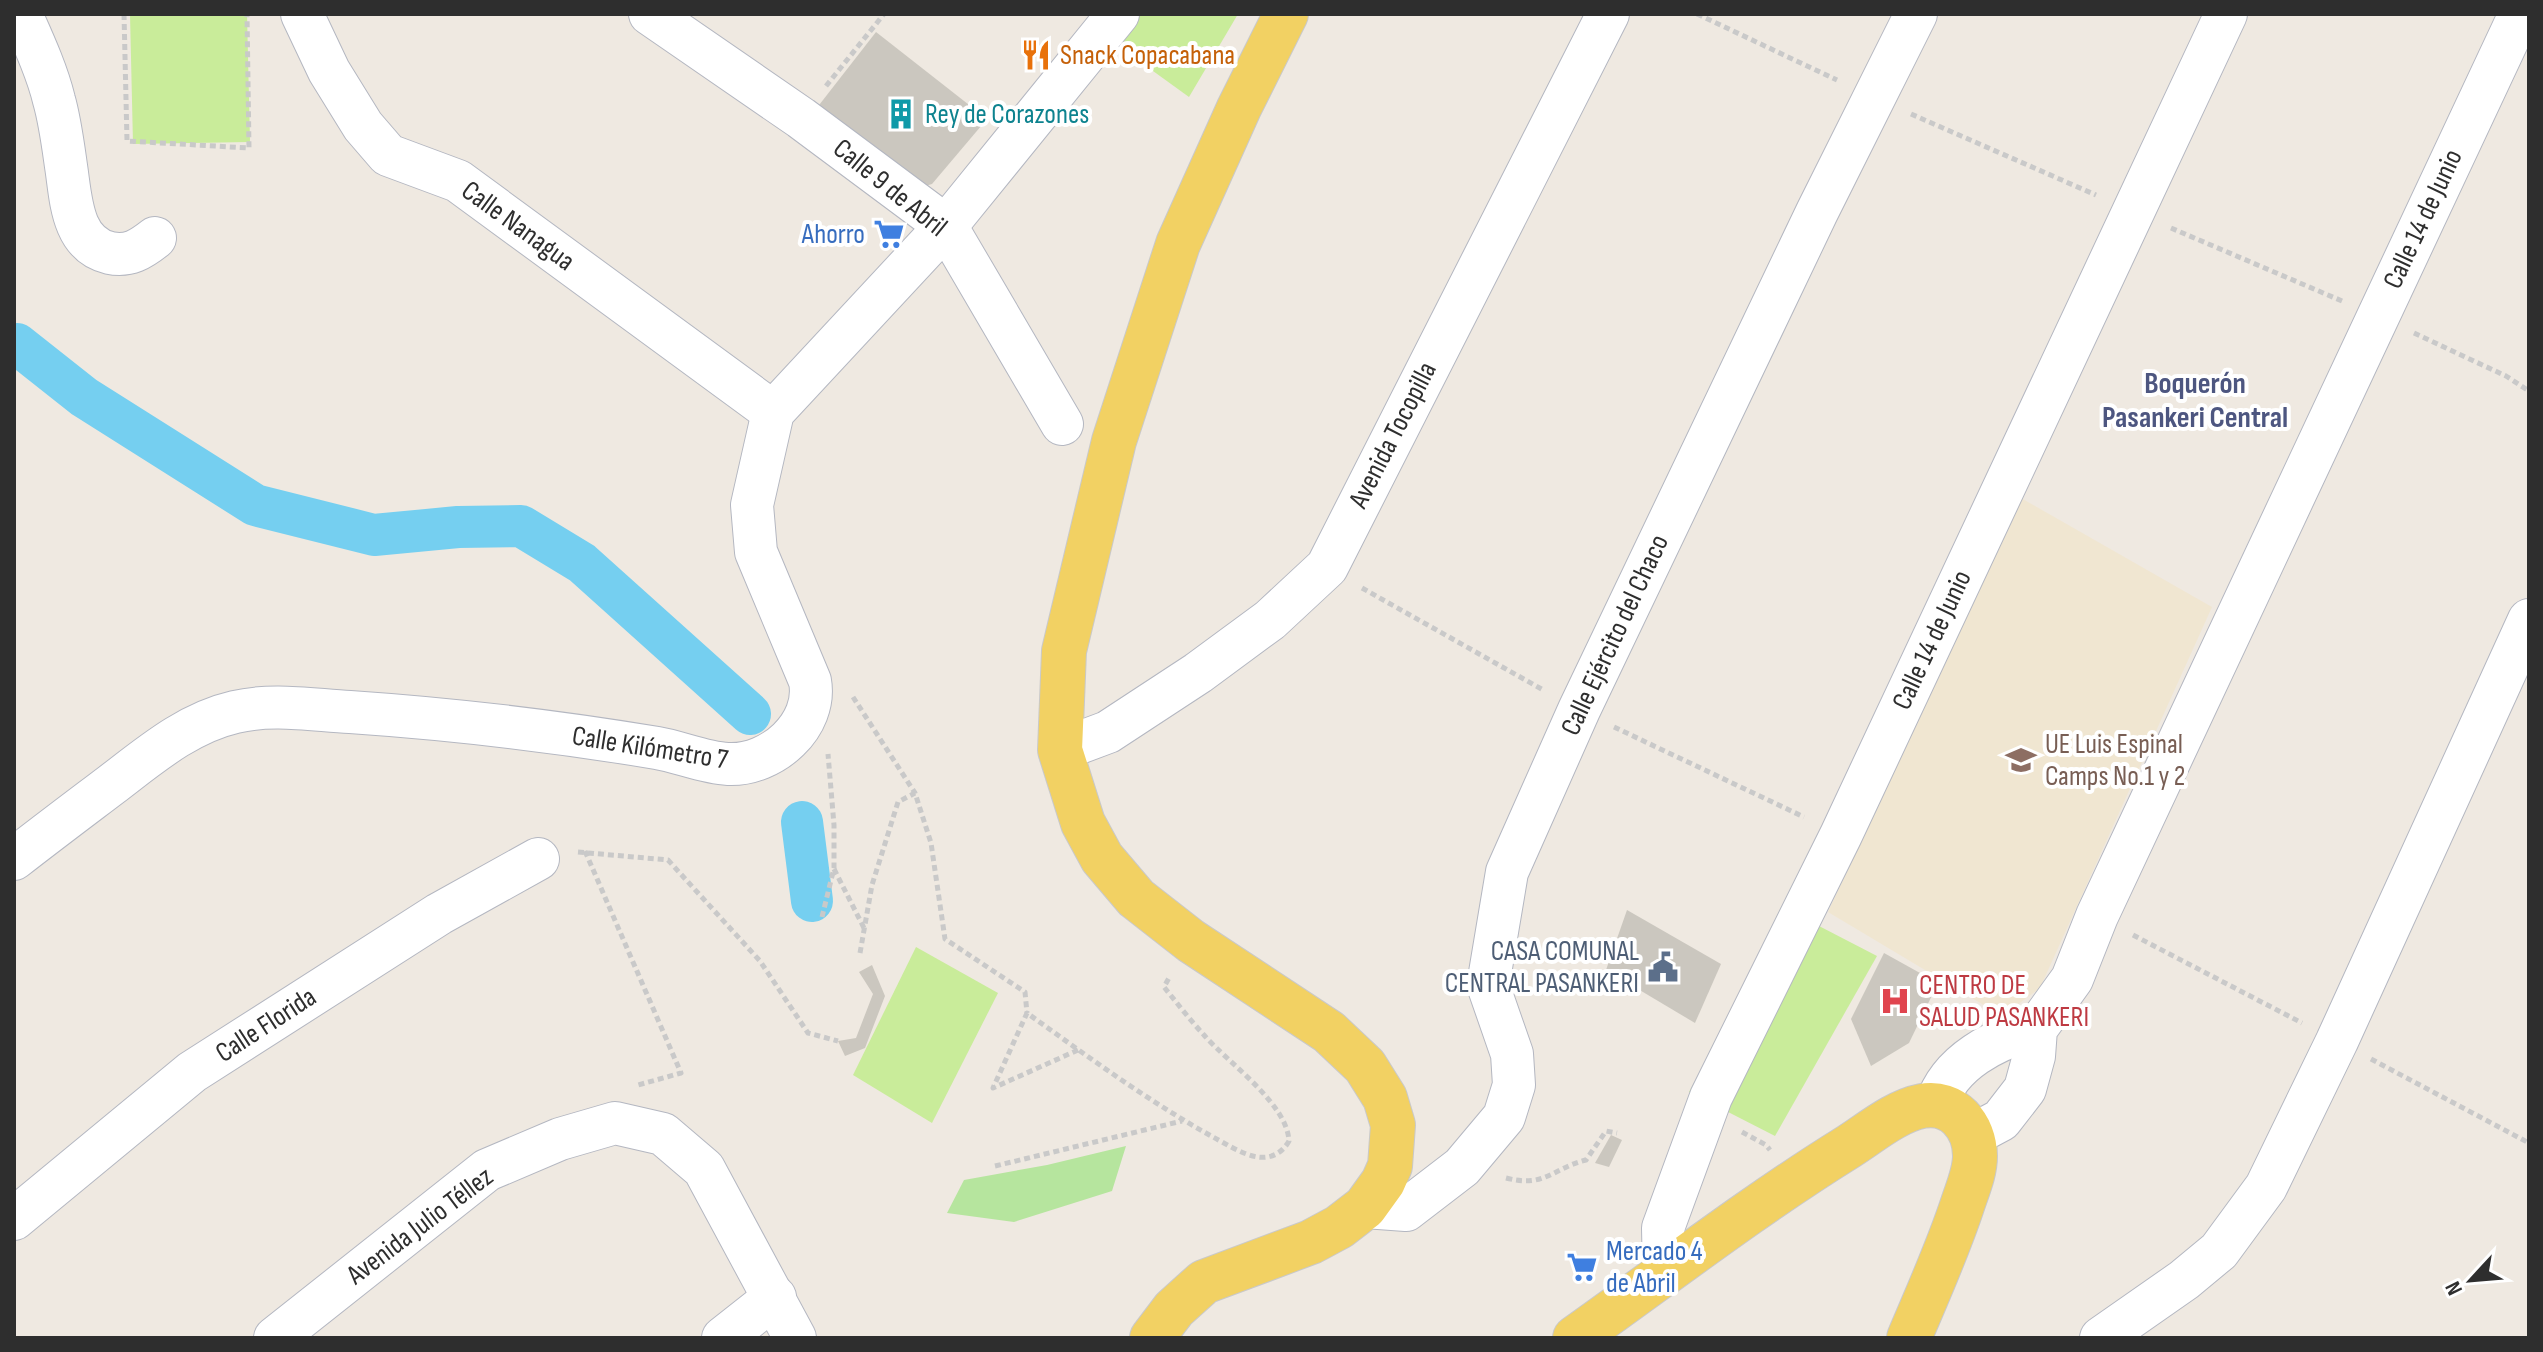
<svg xmlns="http://www.w3.org/2000/svg" width="2543" height="1352" font-family="'Sofia Sans Condensed',sans-serif">
	<style>
		.education { fill: #f0e6d1 }
		.green { fill: #b6e59e }
		.pitch { fill: #c9ec9a }
		.lines { fill: none; stroke-linecap: round; stroke-linejoin: round }
		.canal { stroke: #75cff0; stroke-width: 42 }
		.building { fill: #cbc7bf }
		.minor-casing { stroke: #b4b7c1; stroke-width: 44 }
		.major-casing { stroke: #c9c9c9; stroke-width: 46 }
		.path { stroke: #c9c9c9; stroke-width: 5; stroke-dasharray: 6 4; stroke-linecap: butt }
		.minor { stroke: #fff; stroke-width: 42 }
		.major { stroke: #f2d163; stroke-width: 44 }
		.labels { text-anchor: middle; dominant-baseline: central; stroke-width: 8; stroke-linejoin: round; paint-order: stroke }
		.food-label { font-size: 28px; fill: #c56008; stroke: #fff; text-anchor: start }
		.culture-label { font-size: 28px; fill: #0d838f; stroke: #fff; text-anchor: start }
		.street-label { font-size: 28px; fill: #2e2e2e; stroke: #fff }
		.shop-label { font-size: 28px; fill: #366cbe; stroke: #fff; text-anchor: end }
		.education-label { font-size: 28px; fill: #785e54; stroke: #fff; text-anchor: start }
		.service-label { font-size: 28px; fill: #4e5e75; stroke: #fff; text-anchor: end }
		.health-label { font-size: 28px; fill: #be3a42; stroke: #fff; text-anchor: start }
		.neighbourhood-label { font-size: 30px; font-weight: bold; fill: #4d5680; stroke: #fff }
	</style>
	<rect width="100%" height="100%" fill="#efe9e1"/>
	<polygon class="education" points="2021,498 2212,607 2040,988 2002,1016 1828,912"/>
	<polygon class="green" points="1126,1146 1112,1191 1014,1222 947,1213 964,1180 1047,1165"/>
	<g class="pitch">
		<polygon points="130,14 247,14 250,142 133,144"/>
		<polygon points="1096,14 1238,14 1189,97 1088,24"/>
		<polygon points="1790,911 1877,956 1775,1136 1689,1092"/>
		<polygon points="916,947 998,993 932,1123 853,1075"/>
	</g>
	<g class="lines">
		<g class="canal">
			<polyline points="17,344 84,397 255,505 374,535 458,527 521,526 582,563 750,714"/>
			<polyline points="802,822 812,901"/>
		</g>
	</g>
	<g class="building">
		<polygon points="876,32 987,119 932,184 915,189 816,109"/>
		<polygon points="1627,910 1721,964 1695,1023 1606,970"/>
		<polygon points="1884,953 1938,983 1909,1043 1871,1066 1851,1019"/>
		<polygon points="872,965 885,996 865,1048 845,1056 838,1041 856,1038 873,994 859,972"/>
		<polygon points="1611,1135 1622,1140 1609,1167 1595,1163"/>
	</g>
	<g class="lines">
		<g class="minor-casing">
			<g id="minor">
				<path d="M 21,14 C 33,41 47,71 54,100 C 60,121 63,145 66,166 C 71,198 71,244 110,253 C 129,257 141,249 155,238"/>
				<polyline points="302,14 329,71 363,126 388,155 458,181 773,412"/>
				<polyline points="650,14 801,118 946,226 1062,424"/>
				<polyline points="1060,750 1108,732 1198,673 1270,620 1327,567 1608,14"/>
				<path d="M 14,859 C 46,834 78,810 111,785 C 149,756 187,723 235,712 C 272,703 312,710 350,712 C 452,719 555,731 657,748 C 680,752 705,763 728,764 C 772,766 818,725 810,681 L 756,552 L 752,505 L 773,412 L 946,226 L 1118,14"/>
				<path d="M 1936,1105 C 1949,1062 1996,1038 2036,1029"/>
				<polyline points="1971,1136 2001,1120 2025,1089 2034,1056 2036,1029 2072,979 2097,916 2520,14"/>
				<polyline points="1365,1207 1406,1210 1462,1167 1504,1117 1514,1085 1512,1054 1488,985 1507,872 1579,710 1817,212 1916,14"/>
				<polyline points="14,1219 192,1072 439,914 538,859"/>
				<polyline points="1664,1273 1663,1228 1711,1097 1841,835 2226,14"/>
				<polyline points="275,1338 487,1170 560,1139 615,1123 663,1134 704,1169 795,1338"/>
				<polyline points="723,1338 775,1297"/>
				<polyline points="2101,1338 2184,1280 2219,1251 2266,1187 2337,1041 2529,620"/>
			</g>
		</g>
		<g class="major-casing">
			<g id="major">
				<polyline points="1152,1338 1174,1309 1204,1282 1311,1242 1339,1227 1365,1207 1383,1182 1390,1166 1393,1125 1385,1098 1365,1066 1329,1032 1191,941 1136,898 1102,858 1083,823 1060,750 1064,651 1114,441 1178,244 1239,108 1286,14"/>
				<path d="M 1575,1338 C 1665,1274 1753,1206 1848,1147 C 1870,1133 1896,1111 1922,1106 C 1953,1100 1975,1126 1975,1156 C 1975,1172 1968,1188 1963,1203 C 1948,1249 1928,1293 1909,1338"/>
			</g>
		</g>
		<g class="path">
			<polyline points="124,14 127,141 249,148 247,14"/>
			<polyline points="1697,14 1837,80"/>
			<polyline points="826,86 884,14"/>
			<polyline points="1911,114 2096,195"/>
			<polyline points="2171,228 2342,301"/>
			<polyline points="2414,333 2506,376 2529,391"/>
			<polyline points="1362,588 1545,691"/>
			<polyline points="853,697 915,793"/>
			<polyline points="1614,727 1804,817"/>
			<polyline points="585,851 681,1073 638,1085"/>
			<polyline points="578,852 668,860 760,961 808,1033 838,1041"/>
			<polyline points="834,869 864,928"/>
			<polyline points="822,917 834,868 834,825 828,754"/>
			<polyline points="2133,935 2302,1023"/>
			<polyline points="860,953 872,885 898,802 915,793 931,843 945,939 1025,992 1027,1013"/>
			<path d="M 1078,1050 L 993,1088 L 1027,1013 C 1087,1056 1148,1101 1213,1137 C 1226,1144 1243,1155 1258,1157 C 1272,1159 1283,1152 1289,1141 C 1287,1103 1228,1063 1204,1035 C 1190,1020 1177,1003 1164,987 L 1170,976"/>
			<polyline points="2371,1059 2529,1143"/>
			<polyline points="1742,1132 1766,1145 1770,1150"/>
			<polyline points="995,1166 1182,1121"/>
			<path d="M 1506,1178 C 1545,1188 1551,1169 1586,1160 L 1606,1131 L 1617,1133"/>
		</g>
		<use href="#minor" class="minor"/>
		<use href="#major" class="major"/>
	</g>
	<defs>
		<g id="restaurant-bare" transform="scale(2.4)"><path d="M-5-6h1v4h1v-4h1v4h1v-4h1v5L-1.5 .5V6h-2V.5L-5-1ZM5-6V6H3V1.5H1.5Q1.5-4 5-6Z" fill="#e8710a" stroke="#fff" stroke-width="2.5" paint-order="stroke"/></g>
		<g id="building-bare" transform="scale(2.4)"><path d="M-4-6H4V6H1V3H-1V6H-4ZM-2.5-4.3h1.7v1.8h-1.7ZM.8-4.3h1.7v1.8H.8ZM-2.5-1h1.7V.8h-1.7ZM.8-1h1.7V.8H.8Z" fill="#0f9aa8" stroke="#fff" stroke-width="2.5" paint-order="stroke"/></g>
		<g id="supermarket-bare" transform="scale(2.4)"><path d="M-6-5.5h2.5l.6 2H6L4.5 2H-2.5L-4.4-4H-6ZM-1.5 3.2a1.3 1.3 0 1 0 .1 0ZM3 3.2a1.3 1.3 0 1 0 .1 0Z" fill="#3f7fe0" stroke="#fff" stroke-width="2.5" paint-order="stroke"/></g>
		<g id="school-bare" transform="scale(2.4)"><path d="M0-5L7-2L0 1L-7-2ZM-4 1L0 2.5L4 1V4Q0 6-4 4Z" fill="#8d6e63" stroke="#fff" stroke-width="2.5" paint-order="stroke"/></g>
		<g id="civic-bare" transform="scale(2.4)"><path d="M-.6-6.5H3V-4.5H.6V-3L4-1V1h2V6H-6V1h2V-1L-.6-3ZM-1.2 2.5V6h2.4V2.5Z" fill="#5c6f8a" stroke="#fff" stroke-width="2.5" paint-order="stroke"/></g>
		<g id="hospital-bare" transform="scale(2.4)"><path d="M-5-5h3v3.5h4V-5h3V5h-3V1.5h-4V5h-3Z" fill="#e0444e" stroke="#fff" stroke-width="2.5" paint-order="stroke"/></g>
	</defs>
	<g fill-rule="evenodd">
		<use href="#restaurant-bare" x="1036" y="55"/>
		<use href="#building-bare" x="901" y="114"/>
		<use href="#supermarket-bare" x="889" y="234"/>
		<use href="#school-bare" x="2021" y="760"/>
		<use href="#civic-bare" x="1663" y="967"/>
		<use href="#hospital-bare" x="1895" y="1001"/>
		<use href="#supermarket-bare" x="1582" y="1267"/>
	</g>
	<g class="labels">
		<g class="food-label">
			<text x="1060" y="55">Snack Copacabana</text>
		</g>
		<g class="culture-label">
			<text x="925" y="114">Rey de Corazones</text>
		</g>
		<g class="street-label">
			<text transform="translate(890 188) rotate(39)">Calle 9 de Abril</text>
			<text transform="translate(2423 219) rotate(-65)">Calle 14 de Junio</text>
			<text transform="translate(518 226) rotate(36)">Calle Nanagua</text>
			<text transform="translate(1393 435) rotate(-63)">Avenida Tocopilla</text>
			<text transform="translate(1615 635) rotate(-65)">Calle Ejército del Chaco</text>
			<text transform="translate(1932 640) rotate(-65)">Calle 14 de Junio</text>
			<text transform="translate(650 748) rotate(9)">Calle Kilómetro 7</text>
			<text transform="translate(266 1025) rotate(-33)">Calle Florida</text>
			<text transform="translate(420 1226) rotate(-37)">Avenida Julio Téllez</text>
		</g>
		<g class="shop-label">
			<text x="865" y="234">Ahorro</text>
			<text x="1606" y="1251" text-anchor="start">Mercado 4<tspan x="1606" dy="32">de Abril</tspan></text>
		</g>
		<g class="education-label">
			<text x="2045" y="744">UE Luis Espinal<tspan x="2045" dy="32">Camps No.1 y 2</tspan></text>
		</g>
		<g class="service-label">
			<text x="1639" y="951">CASA COMUNAL<tspan x="1639" dy="32">CENTRAL PASANKERI</tspan></text>
		</g>
		<g class="health-label">
			<text x="1919" y="985">CENTRO DE<tspan x="1919" dy="32">SALUD PASANKERI</tspan></text>
		</g>
		<g class="neighbourhood-label">
			<text x="2195" y="384">Boquerón<tspan x="2195" dy="34">Pasankeri Central</tspan></text>
		</g>
	</g>
	<rect width="2543" height="1352" fill="none" stroke="#2e2e2e" stroke-width="32"/>
	<g transform="translate(2471 1280) rotate(244)" stroke="#ffffff" stroke-width="6" paint-order="stroke">
	<path d="M0-6L14 30L0 20L-14 30Z" fill="#2e2e2e"/>
	<text y="-12" font-size="22" font-weight="bold" text-anchor="middle" fill="#2e2e2e">N</text>
	</g>
</svg>
